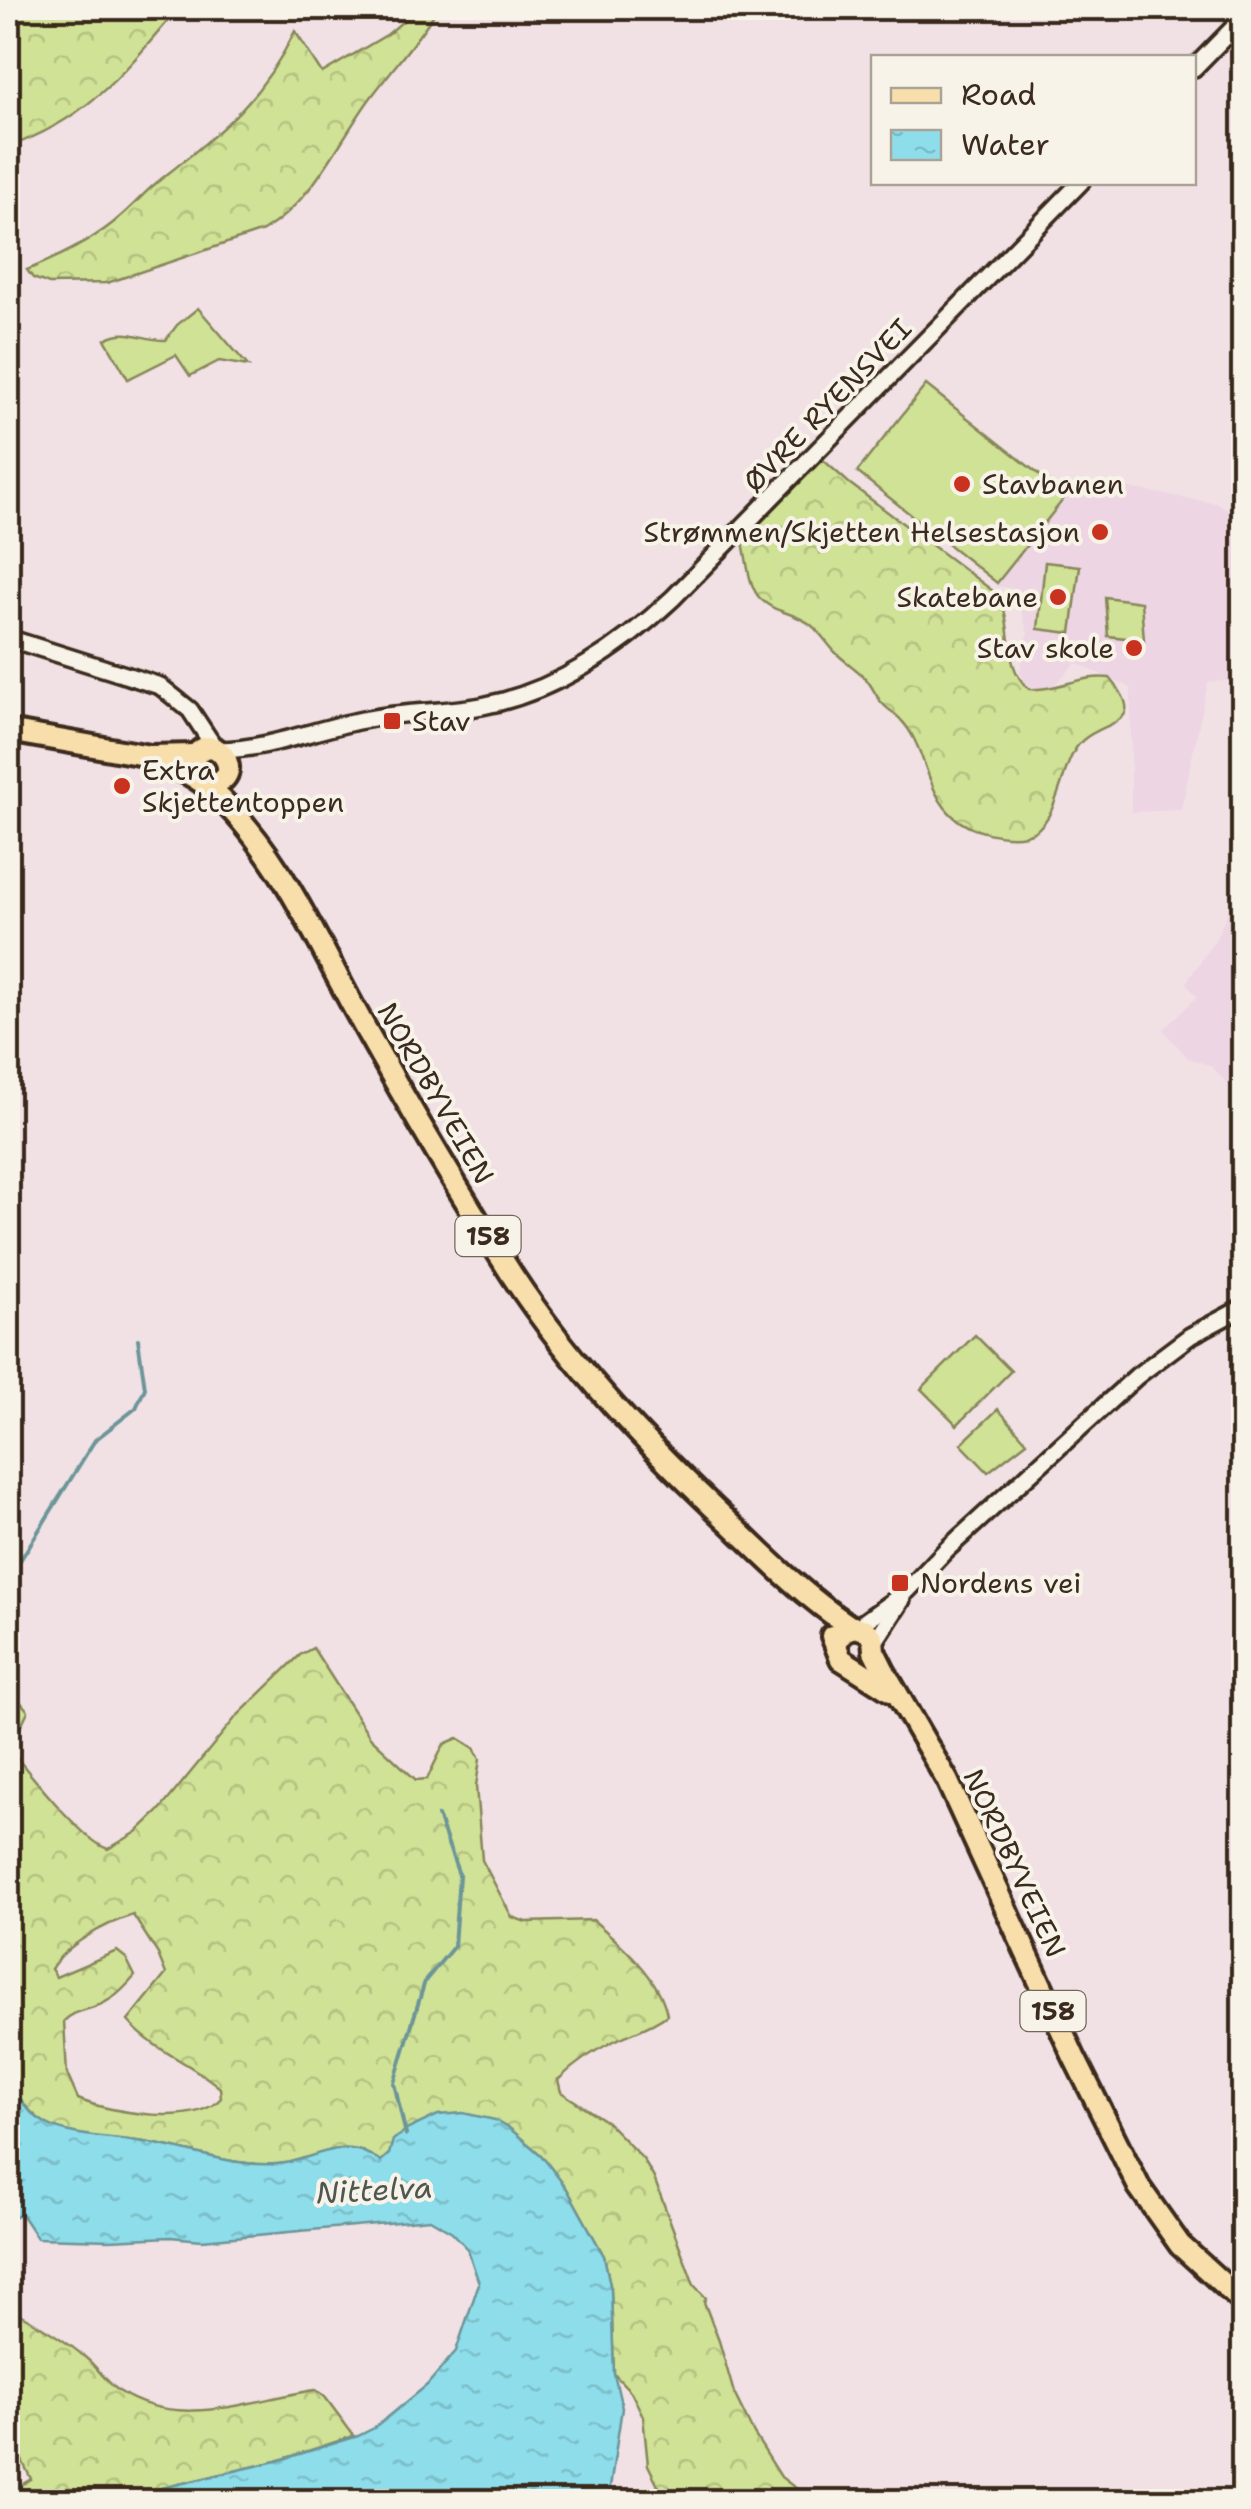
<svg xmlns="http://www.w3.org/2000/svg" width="1251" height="2509" font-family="'Shantell Sans',sans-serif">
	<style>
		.built { fill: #edd5e3 }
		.grass { fill: #d0e296; stroke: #86865a; stroke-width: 2.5 }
		.forest { fill: url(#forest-crowns); stroke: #86865a; stroke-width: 2.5; fill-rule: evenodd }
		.water { fill: url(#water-ripples); stroke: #6c9598; stroke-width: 2.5 }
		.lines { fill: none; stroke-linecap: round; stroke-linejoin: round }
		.stream { stroke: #6c9598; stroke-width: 4 }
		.tertiary-casing { stroke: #3b2a1e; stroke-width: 22 }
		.primary-casing { stroke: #3b2a1e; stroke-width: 28 }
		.tertiary { stroke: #f7f3e8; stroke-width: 15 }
		.primary { stroke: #f8deab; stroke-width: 20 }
		.poi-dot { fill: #c8321e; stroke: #f7f3e8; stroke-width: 4 }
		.labels { text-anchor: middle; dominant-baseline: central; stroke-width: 8; stroke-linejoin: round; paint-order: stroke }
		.shield { fill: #f7f3e8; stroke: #73665b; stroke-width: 2.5 }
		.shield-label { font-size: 25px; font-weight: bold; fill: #3b2a1e }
		.street-label { font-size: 28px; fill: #3b2a1e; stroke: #f7f3e8 }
		.poi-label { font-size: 28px; fill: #3b2a1e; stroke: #f7f3e8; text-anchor: start }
		.water-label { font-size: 30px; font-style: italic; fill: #505751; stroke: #f7f3e8 }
	</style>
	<defs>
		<pattern id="forest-crowns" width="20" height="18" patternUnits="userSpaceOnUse" patternTransform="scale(2.5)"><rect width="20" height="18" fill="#d0e296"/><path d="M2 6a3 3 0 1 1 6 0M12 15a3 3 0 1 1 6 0" fill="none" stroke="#b4c281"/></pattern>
		<pattern id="water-ripples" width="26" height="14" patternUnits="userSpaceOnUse" patternTransform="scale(2.5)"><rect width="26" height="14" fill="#8dddea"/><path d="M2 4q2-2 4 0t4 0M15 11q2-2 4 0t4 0" fill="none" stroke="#7bbec8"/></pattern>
	</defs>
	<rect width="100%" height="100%" fill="#f1e1e5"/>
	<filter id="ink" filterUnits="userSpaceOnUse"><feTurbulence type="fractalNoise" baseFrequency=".01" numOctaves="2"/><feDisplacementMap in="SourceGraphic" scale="20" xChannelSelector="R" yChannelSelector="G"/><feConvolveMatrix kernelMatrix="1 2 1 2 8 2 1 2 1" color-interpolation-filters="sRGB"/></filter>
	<g filter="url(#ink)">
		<g class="built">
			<polygon points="1117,486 1219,504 1240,517 1244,526 1243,680 1208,682 1181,810 1131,812 1131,688 1076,663 1052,687 1029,694 1020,671 1028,634 1015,589 995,586 1067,497"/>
			<polygon points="1243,893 1243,1101 1211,1066 1188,1058 1163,1030 1197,997 1186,983 1215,940 1234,899"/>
		</g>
		<g class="grass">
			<path d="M 198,308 L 248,366 L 219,361 L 190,376 L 176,355 L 128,379 L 105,339 C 129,326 142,341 166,340 L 177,325 Z"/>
			<polygon points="926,385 1066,496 997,583 857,472"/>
			<polygon points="1045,562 1080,566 1071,633 1038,629"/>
			<polygon points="1105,597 1141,602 1144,640 1108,636"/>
			<polygon points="975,1335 1011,1371 957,1425 921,1389"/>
			<polygon points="998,1409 1027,1442 988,1472 961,1444"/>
		</g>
		<g class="forest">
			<path d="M 8,8 L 179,8 C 126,70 89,119 8,147 Z"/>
			<path d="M 410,8 L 438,8 C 417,41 392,69 369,100 C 336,146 312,202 263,231 L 107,283 L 49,284 L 33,278 L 27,270 C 59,257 95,240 121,216 C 133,206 143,194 155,184 C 216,135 260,103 295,31 L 322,73 L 388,34 L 410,15 Z"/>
			<path d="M 812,450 L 849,483 L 997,594 C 1016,624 1000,664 1029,689 C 1057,691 1082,674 1110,678 C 1150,725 1107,719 1083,740 C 1059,760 1061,827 1026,835 C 1005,839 970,832 954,817 C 924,791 927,745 899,718 C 893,712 887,709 882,703 C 875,695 872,685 865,678 C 856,668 845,662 836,653 C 827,644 821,633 811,625 C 795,612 772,613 758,596 C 747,581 747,556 742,538 Z"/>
			<path d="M 313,1648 L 370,1737 L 416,1780 L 427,1779 L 444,1744 L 458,1738 L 474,1748 L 480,1759 L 476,1786 L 482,1860 L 512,1917 L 526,1922 L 593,1920 C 620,1943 661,1978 667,2015 C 650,2028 632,2032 614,2041 C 594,2051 574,2064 558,2080 L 561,2092 L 607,2122 L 643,2159 L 654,2178 L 694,2285 L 706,2298 L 704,2302 L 719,2341 L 734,2393 L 754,2434 L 781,2477 L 812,2501 L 666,2501 L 648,2465 L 643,2416 L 631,2392 L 614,2374 L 611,2290 L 604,2256 L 567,2189 L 541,2155 L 508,2127 L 463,2113 L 389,2154 L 381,2161 C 375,2158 367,2153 361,2151 C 332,2142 306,2162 278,2164 C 233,2167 193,2150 150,2143 C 122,2138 68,2138 45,2123 C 23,2109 15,2092 8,2068 L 8,1687 L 28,1711 L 16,1736 L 13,1753 C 31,1775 83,1841 108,1849 L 137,1832 L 159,1811 L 236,1717 L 300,1655 ZM 133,1915 L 158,1954 L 166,1974 L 128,2021 C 154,2051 190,2062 220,2088 L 221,2098 C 196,2127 110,2113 78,2099 L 67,2074 L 64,2021 C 73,2012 82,2011 94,2007 C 112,2001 123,1990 135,1976 L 126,1958 L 117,1951 L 56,1977 L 51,1969 C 65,1945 107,1923 133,1915 Z"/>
			<path d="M 8,2308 C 35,2322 63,2338 86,2358 C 98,2368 106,2382 119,2391 C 179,2431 252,2399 316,2390 L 325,2397 L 354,2436 L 277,2461 L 107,2501 L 8,2501 L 8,2493 L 31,2479 L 8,2431 Z"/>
		</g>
		<path class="water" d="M 8,2068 C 15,2092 23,2110 45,2123 C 70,2138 121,2137 150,2143 C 193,2150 233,2167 278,2164 C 306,2162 332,2142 361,2151 C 367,2153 375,2158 381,2161 L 389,2154 L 393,2140 L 406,2130 L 438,2115 L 463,2113 L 495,2120 L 508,2127 L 541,2155 L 567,2189 L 604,2256 L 611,2290 L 614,2374 L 622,2408 L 608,2501 L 107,2501 L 277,2461 L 358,2436 L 376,2427 L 427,2385 L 456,2351 L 479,2283 L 467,2248 L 452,2232 L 430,2219 L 202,2240 L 170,2237 L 110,2240 L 37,2238 L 21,2214 L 8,2221 Z"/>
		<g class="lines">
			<g class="stream">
				<polyline points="8,1580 95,1440 136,1408 145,1388 138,1339"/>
				<polyline points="406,2135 394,2083 425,1981 454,1946 459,1875 438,1816"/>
			</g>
			<g class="tertiary-casing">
				<g id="tertiary">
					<polyline points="1194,68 1244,17"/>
					<polyline points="8,638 160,686 190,710 215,748"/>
					<path d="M 219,750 C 271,749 317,728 368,719 C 405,711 444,713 482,706 C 555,692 619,649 673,598 L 1081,182"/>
					<polyline points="857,1627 908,1590 946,1550 1137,1376 1190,1336 1244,1307"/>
					<polyline points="874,1643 902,1600"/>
				</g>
			</g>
			<g class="primary-casing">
				<g id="primary">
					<polyline points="8,731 150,756 195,755"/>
					<path d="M 150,756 C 171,766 192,773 209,788 C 279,849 317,942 361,1021 C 409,1107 459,1192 512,1275 C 573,1368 650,1448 731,1524 C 769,1561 807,1598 851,1627"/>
					<path d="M 192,764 C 209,717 256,784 205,784"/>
					<polyline points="832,1636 841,1659 891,1691"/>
					<polyline points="836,1644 843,1631 854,1627 866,1630 873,1638 874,1651 884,1671 947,1780 1074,2057 1139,2187 1180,2245 1244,2303"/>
				</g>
			</g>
			<use href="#tertiary" class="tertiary"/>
			<use href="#primary" class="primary"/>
		</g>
	</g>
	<g class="poi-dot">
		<circle cx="962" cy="484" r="10"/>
		<circle cx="1100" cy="532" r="10"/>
		<circle cx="1058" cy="597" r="10"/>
		<circle cx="1134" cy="648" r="10"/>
		<rect x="382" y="711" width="20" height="20" rx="5"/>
		<circle cx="122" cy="786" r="10"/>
		<rect x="890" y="1573" width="20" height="20" rx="5"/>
	</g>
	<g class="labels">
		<g class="shield">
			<rect x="455.5" y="1216" width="65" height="40" rx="8"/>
			<rect x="1020.5" y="1991" width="65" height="40" rx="8"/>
		</g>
		<g class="shield-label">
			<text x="488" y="1236">158</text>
			<text x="1053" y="2011">158</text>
		</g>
		<g class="street-label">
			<text transform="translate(827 405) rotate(-46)">ØVRE RYENSVEI</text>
			<text transform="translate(436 1093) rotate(60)">NORDBYVEIEN</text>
			<text transform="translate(1015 1863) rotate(65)">NORDBYVEIEN</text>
		</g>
		<g class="poi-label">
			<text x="982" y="484">Stavbanen</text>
			<text x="1080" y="532" text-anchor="end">Strømmen/Skjetten Helsestasjon</text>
			<text x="1038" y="597" text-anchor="end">Skatebane</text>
			<text x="1114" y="648" text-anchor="end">Stav skole</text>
			<text x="412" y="721">Stav</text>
			<text x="142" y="770">Extra<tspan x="142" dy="32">Skjettentoppen</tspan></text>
			<text x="920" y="1583">Nordens vei</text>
		</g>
		<g class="water-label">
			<text transform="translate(374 2190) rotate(-3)">Nittelva</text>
		</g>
	</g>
	<rect width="1251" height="2509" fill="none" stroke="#f7f3e8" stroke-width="40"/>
	<rect x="20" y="20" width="1211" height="2469" fill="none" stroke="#3b2a1e" stroke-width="4" filter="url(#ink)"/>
	<rect x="871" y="55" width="325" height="130" fill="#f7f3e8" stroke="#aca397" stroke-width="2.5"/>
	<rect x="891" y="88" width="50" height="15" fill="#f8deab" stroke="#aca397" stroke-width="2.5"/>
	<text x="961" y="105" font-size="30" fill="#3b2a1e">Road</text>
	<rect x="891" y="130" width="50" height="30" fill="url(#water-ripples)" stroke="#aca397" stroke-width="2.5"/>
	<text x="961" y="155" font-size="30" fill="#3b2a1e">Water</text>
</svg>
